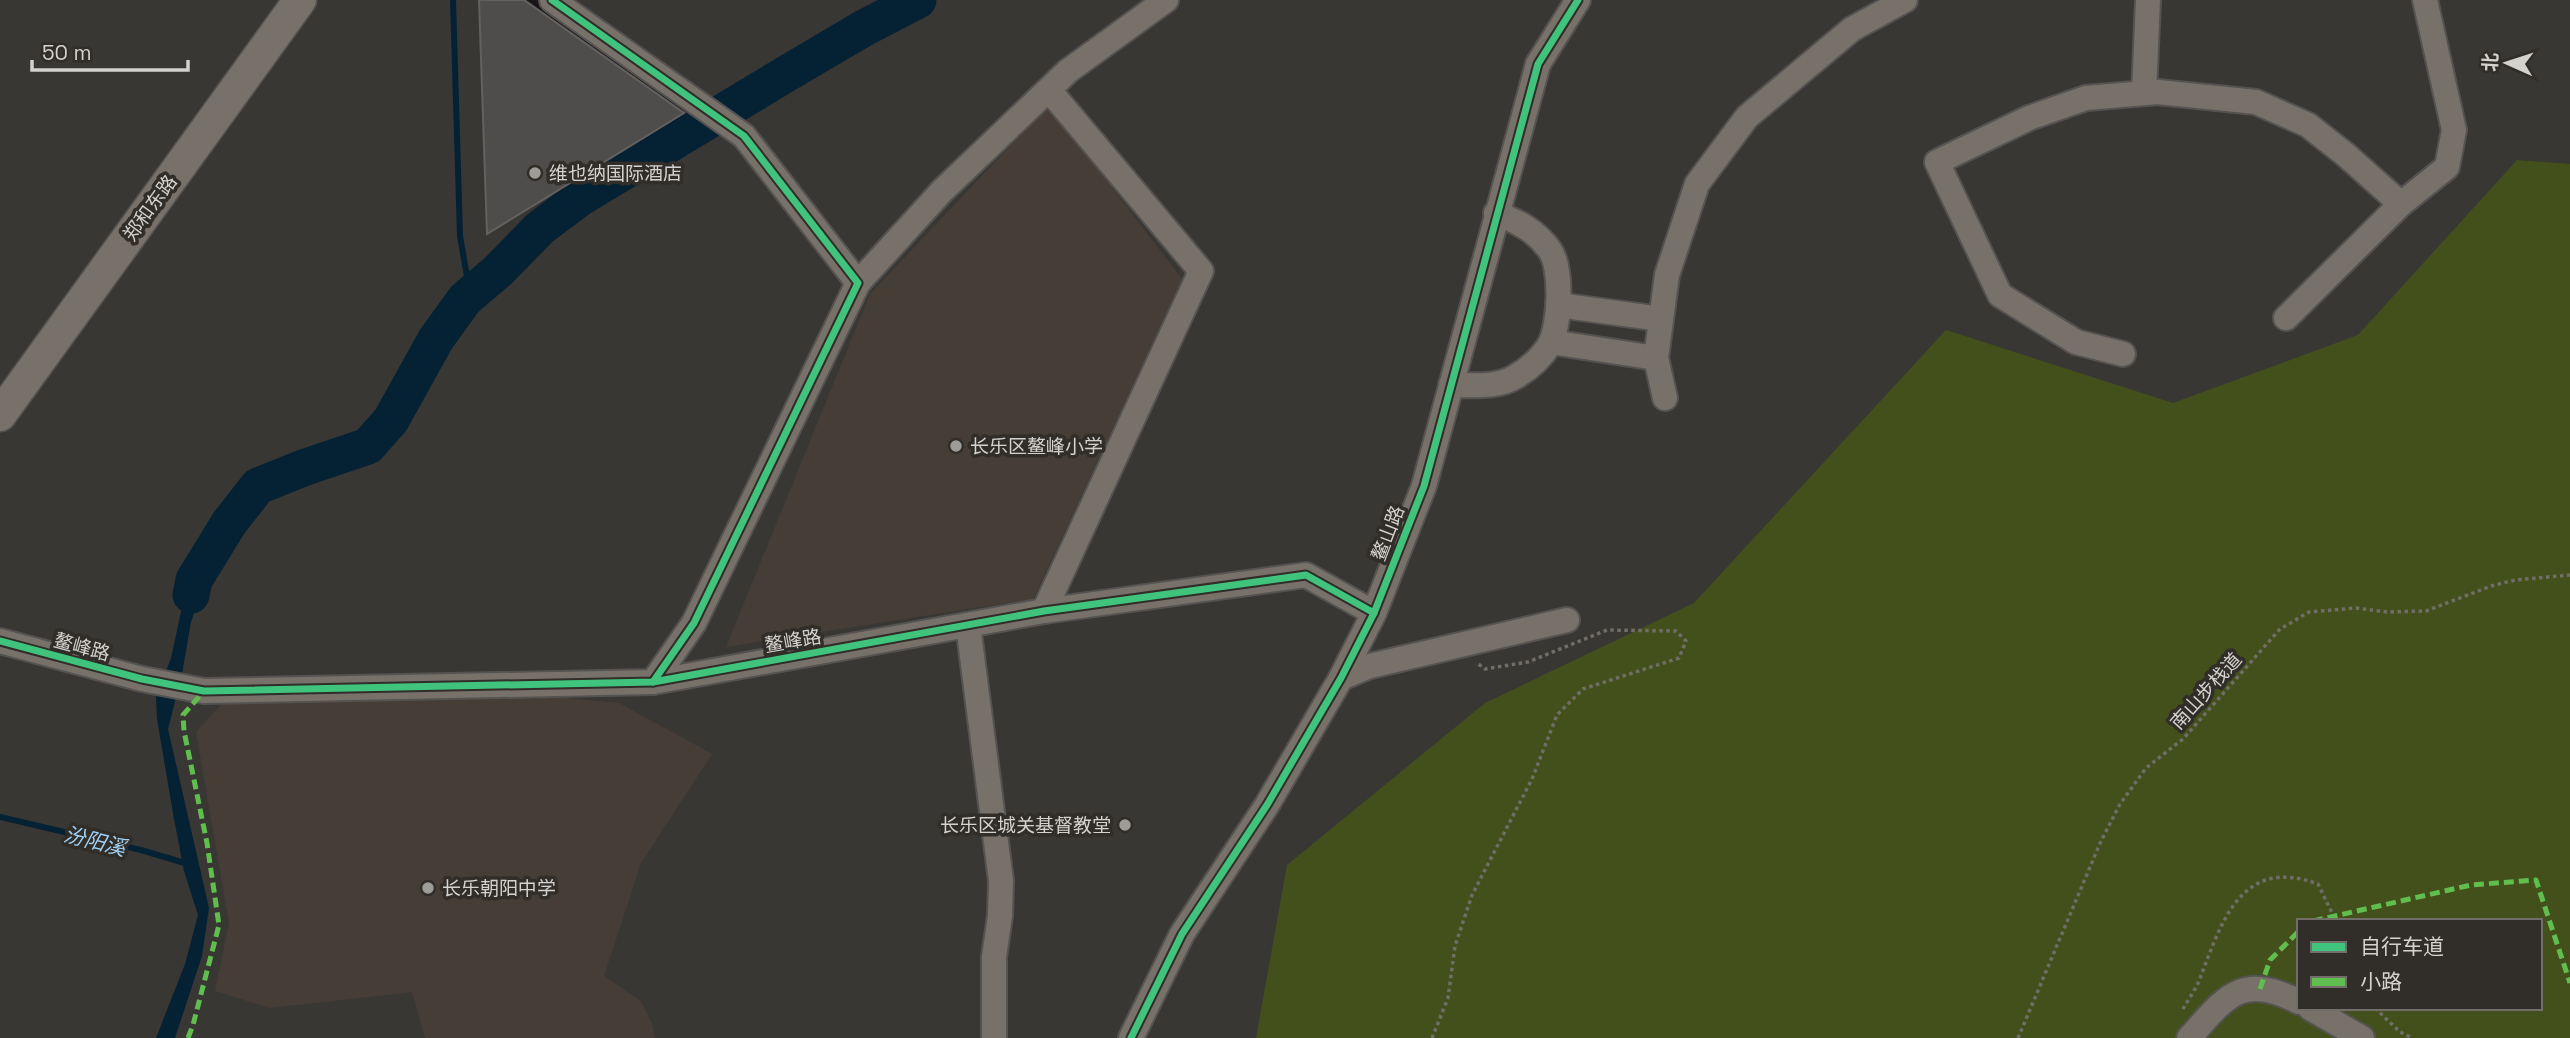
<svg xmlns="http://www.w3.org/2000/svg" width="2570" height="1038" font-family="'Space Grotesk','Noto Sans SC',sans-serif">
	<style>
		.built { fill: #463e36 }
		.green { fill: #43501b; fill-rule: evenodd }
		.water { fill: #052134 }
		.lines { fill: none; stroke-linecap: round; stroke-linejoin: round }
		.stream { stroke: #052134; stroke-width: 6 }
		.river { stroke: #052134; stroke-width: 37 }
		.building { fill: #504e4c; stroke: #63615f; stroke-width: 2; filter: url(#shadow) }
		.minor-casing { stroke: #545351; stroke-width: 28 }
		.major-casing { stroke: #545351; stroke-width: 35 }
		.path { stroke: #716d67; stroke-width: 3.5; stroke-dasharray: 3.5 3.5; stroke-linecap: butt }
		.minor { stroke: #77716a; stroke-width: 24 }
		.major { stroke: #787169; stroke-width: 32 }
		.quiet { stroke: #5fbe4e; stroke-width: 5; stroke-dasharray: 10 5; stroke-linecap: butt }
		.cycleway-casing { stroke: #312d28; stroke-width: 11 }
		.cycleway { stroke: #40c37c; stroke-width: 7 }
		.poi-dot { fill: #9e9c99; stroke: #312d28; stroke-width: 2.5 }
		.labels { text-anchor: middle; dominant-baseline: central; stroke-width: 7; stroke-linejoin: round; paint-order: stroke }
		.poi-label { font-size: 19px; fill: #d4d2cf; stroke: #312d28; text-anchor: start }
		.street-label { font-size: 19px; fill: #d4d2cf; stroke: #312d28 }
		.water-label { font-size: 21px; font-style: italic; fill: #a0d0f5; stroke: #312d28 }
	</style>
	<defs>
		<filter id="shadow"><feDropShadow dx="6" dy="-6" stdDeviation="2" flood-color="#0009"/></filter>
	</defs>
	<rect width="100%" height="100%" fill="#393734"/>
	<g class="built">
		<polygon points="1049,105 1182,279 1033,599 726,647 870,294"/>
		<polygon points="489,691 619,703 712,754 641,863 604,976 641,1001 652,1024 655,1038 425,1038 412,992 270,1008 215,991 229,923 196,732 222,704"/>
	</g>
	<path class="green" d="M 2517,160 L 2570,164 L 2570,1038 L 1256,1038 L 1287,865 L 1485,703 L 1694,603 L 1946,330 L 2173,403 L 2358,335 ZM 2299,921 L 2540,921 L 2540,1008 L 2299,1008 Z"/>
	<polygon class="water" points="208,529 214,554 191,622 182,674 168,729 209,908 202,956 175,1038 156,1038 185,964 198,915 184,871 174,819 157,719 156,697 171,658 187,584"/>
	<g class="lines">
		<g class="stream">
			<polyline points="453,0 460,236 470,294"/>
			<polyline points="0,817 141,850 188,864"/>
		</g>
		<polyline class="river" points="191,595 194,580 229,523 258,486 303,468 368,446 391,420 436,339 465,299 498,271 540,228 580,198 786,74 864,28 918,0"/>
	</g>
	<polygon class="building" points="479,0 524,0 684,113 487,234"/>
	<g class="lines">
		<g class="minor-casing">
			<g id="minor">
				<polyline points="552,0 744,136 858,283 694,623 653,682"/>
				<polyline points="2144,93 2148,0"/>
				<polyline points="858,283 942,191 1068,71 1166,0"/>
				<polyline points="1558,305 1661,319"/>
				<polyline points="2286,318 2401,204 2447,167 2454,130 2425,0"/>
				<polyline points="1551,342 1656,358"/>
				<polyline points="2123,354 2076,342 2000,295 1937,162 2029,118 2086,98 2158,92 2256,102 2308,125 2346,155 2401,204"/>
				<path d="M 1451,385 C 1472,385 1497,388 1515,377 C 1529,369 1542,357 1550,344 C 1560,324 1563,267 1549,249 C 1535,230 1518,222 1496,213"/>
				<polyline points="1665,398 1656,358 1667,275 1697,184 1747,117 1852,29 1905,0"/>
				<polyline points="1044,611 1201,271 1049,90"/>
				<polyline points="968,625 1001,881 1000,916 994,957 994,1038"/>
				<polyline points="0,641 142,679 204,691 653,682 1044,611 1306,575 1374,613"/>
				<polyline points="1341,678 1370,666 1567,620"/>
				<polyline points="2310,1008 2362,1038"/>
				<polyline points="1131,1038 1182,934 1267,805 1341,678 1374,613 1424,486 1538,64 1578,0"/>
				<path d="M 2189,1038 C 2226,997 2241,972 2299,1002"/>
			</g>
		</g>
		<g class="major-casing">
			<polyline id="major" points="0,415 300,0"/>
		</g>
		<g class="path">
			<polyline points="2375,1008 2400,1032 2412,1038"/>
			<path d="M 2183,1009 C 2188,1000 2195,990 2199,981 C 2221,924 2240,855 2318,884 L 2336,921"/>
			<polyline points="1432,1038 1448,998 1455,946 1472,895 1532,779 1557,715 1583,689 1679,658 1686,641 1676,631 1607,630 1528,662 1485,669 1477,663"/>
			<polyline points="2018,1038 2101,841 2120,804 2146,768 2183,739 2280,629 2309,612 2356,608 2387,612 2426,611 2491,586 2515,580 2570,575"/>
		</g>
		<use href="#minor" class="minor"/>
		<use href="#major" class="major"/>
		<g class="quiet">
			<polyline points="2313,921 2471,885 2536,880 2570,983"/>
			<polyline points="2260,989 2270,960 2299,931"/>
			<polyline points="188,1038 193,1025 219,925 207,843 184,731 183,715 204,691"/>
		</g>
		<g class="cycleway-casing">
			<g id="cycleway">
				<polyline points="552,0 744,136 858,283 694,623 653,682"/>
				<polyline points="0,641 142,679 204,691 653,682 1044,611 1306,575 1374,613"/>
				<polyline points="1131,1038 1182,934 1267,805 1341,678 1374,613 1424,486 1538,64 1578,0"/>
			</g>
		</g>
		<use href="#cycleway" class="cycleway"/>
	</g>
	<g class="poi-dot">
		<circle cx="535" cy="173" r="7"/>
		<circle cx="956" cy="446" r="7"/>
		<circle cx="1125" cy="825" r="7"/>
		<circle cx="428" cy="888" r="7"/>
	</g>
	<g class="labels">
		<g class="poi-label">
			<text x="549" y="173">维也纳国际酒店</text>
			<text x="970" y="446">长乐区鳌峰小学</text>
			<text x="1111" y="825" text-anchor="end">长乐区城关基督教堂</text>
			<text x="442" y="888">长乐朝阳中学</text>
		</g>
		<g class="street-label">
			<text transform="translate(150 208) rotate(-54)">郑和东路</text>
			<text transform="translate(1388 533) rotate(-69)">鳌山路</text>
			<text transform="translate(793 641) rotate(-10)">鳌峰路</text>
			<text transform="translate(82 647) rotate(15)">鳌峰路</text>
			<text transform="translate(2206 691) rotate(-48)">南山步栈道</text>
		</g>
		<g class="water-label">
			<text transform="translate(95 841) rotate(14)">汾阳溪</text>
		</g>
	</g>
	<rect x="2297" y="919" width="245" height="91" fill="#312d28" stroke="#726f6b" stroke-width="2"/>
	<rect x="2311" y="942" width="35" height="10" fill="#40c37c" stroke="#726f6b" stroke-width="2"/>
	<text x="2360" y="954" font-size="21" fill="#d4d2cf">自行车道</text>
	<rect x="2311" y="977" width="35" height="10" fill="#5fbe4e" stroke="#726f6b" stroke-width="2"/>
	<text x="2360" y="989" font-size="21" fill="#d4d2cf">小路</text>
	<g transform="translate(2507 63) rotate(273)" stroke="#312d28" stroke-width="5" paint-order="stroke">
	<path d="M0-5L12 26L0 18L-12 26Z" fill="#d4d2cf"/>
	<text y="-10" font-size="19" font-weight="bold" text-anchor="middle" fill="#d4d2cf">北</text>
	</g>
	<path d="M32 60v10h156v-10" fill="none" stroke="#d4d2cf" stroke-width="3.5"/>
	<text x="42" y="60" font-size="21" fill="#d4d2cf" stroke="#312d28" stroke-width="5" paint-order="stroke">50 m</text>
</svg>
